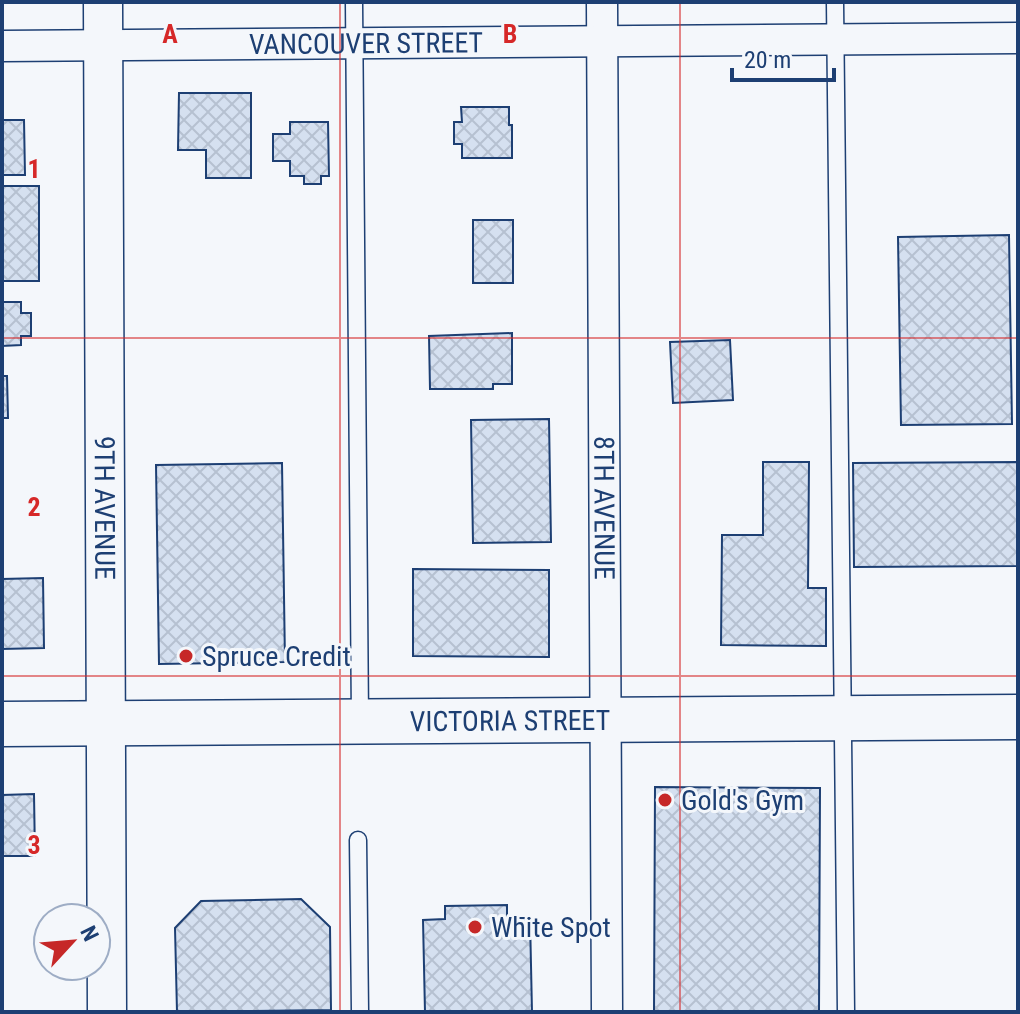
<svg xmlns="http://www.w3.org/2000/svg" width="1020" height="1014" font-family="'Roboto Condensed',sans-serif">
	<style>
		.building { fill: url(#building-cross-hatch); stroke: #1d3f73; stroke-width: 2 }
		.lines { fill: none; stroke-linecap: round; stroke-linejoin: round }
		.service-casing { stroke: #1d3f73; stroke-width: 19 }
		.minor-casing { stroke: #1d3f73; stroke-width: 33 }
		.tertiary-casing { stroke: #1d3f73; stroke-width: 41 }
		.trunk-casing { stroke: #1d3f73; stroke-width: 47 }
		.service { stroke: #f4f7fb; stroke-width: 16 }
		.minor { stroke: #f4f7fb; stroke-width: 30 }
		.tertiary { stroke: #f4f7fb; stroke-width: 38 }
		.trunk { stroke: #f4f7fb; stroke-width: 44 }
		.grid { fill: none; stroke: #d62828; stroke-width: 2; stroke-opacity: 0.55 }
		.poi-dot { fill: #c62828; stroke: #f4f7fb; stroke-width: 3 }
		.labels { text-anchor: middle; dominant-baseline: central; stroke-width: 6; stroke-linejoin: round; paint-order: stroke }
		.street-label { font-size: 28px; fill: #1d3f73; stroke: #f4f7fb }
		.poi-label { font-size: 28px; fill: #1d3f73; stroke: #f4f7fb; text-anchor: start }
		.grid-label { font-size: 26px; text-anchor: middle; font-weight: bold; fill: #d62828; stroke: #f4f7fb; stroke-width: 6; stroke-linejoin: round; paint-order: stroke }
	</style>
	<defs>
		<pattern id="building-cross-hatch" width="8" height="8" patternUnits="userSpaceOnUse" patternTransform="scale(2)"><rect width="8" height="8" fill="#d5e0f0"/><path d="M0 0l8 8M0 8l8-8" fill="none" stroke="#b6c1d1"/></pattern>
	</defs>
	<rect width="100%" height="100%" fill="#f4f7fb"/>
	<g class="building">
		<polygon points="179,93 251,93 251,178 206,178 206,150 178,150"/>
		<polygon points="461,107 509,107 509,125 512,125 512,158 462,158 462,144 454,144 454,122 462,122"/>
		<polygon points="2,120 24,120 25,175 2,175"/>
		<polygon points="290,122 328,122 329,176 321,176 321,184 304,184 304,176 290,176 290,161 273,161 273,134 290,134"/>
		<rect x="2" y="186" width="37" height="95"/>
		<rect x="473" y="220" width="40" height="63"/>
		<polygon points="1009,235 1012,424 901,425 898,237"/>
		<polygon points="2,302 21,302 21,313 31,313 31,336 21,336 21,345 2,346"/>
		<polygon points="512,333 512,384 493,384 493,389 430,389 429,336"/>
		<polygon points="730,340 733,400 673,403 670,342"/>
		<polygon points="2,376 7,376 8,418 2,418"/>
		<polygon points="549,419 551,542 473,543 471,420"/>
		<polygon points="763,462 809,462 808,588 826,588 826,646 721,645 722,535 763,535"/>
		<polygon points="1018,462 1018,566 854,567 853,463"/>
		<polygon points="282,463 285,662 159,664 156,465"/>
		<polygon points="413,569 549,570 549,657 413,656"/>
		<polygon points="43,578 44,648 2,649 2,579"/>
		<polygon points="655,787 820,788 819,1012 654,1012"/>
		<polygon points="34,794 35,856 2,856 2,795"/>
		<polygon points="301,899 330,927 331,1010 177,1012 175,928 201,901"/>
		<polygon points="507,905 507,918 530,918 532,1012 425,1012 423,920 445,919 445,906"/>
	</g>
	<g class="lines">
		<g class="service-casing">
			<g id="service">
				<polyline points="354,2 360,720"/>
				<polyline points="835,2 846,1012"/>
				<polyline points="358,840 360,1012"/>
			</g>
		</g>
		<g class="minor-casing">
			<g id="minor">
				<path id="s1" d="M 602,2 L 607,1012"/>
				<path id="s2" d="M 2,46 L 1018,38"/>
			</g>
		</g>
		<g class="tertiary-casing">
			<g id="tertiary">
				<path id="s3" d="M 103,2 L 107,1012"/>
			</g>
		</g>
		<g class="trunk-casing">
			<g id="trunk">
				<path id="s4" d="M 2,724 L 1018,717"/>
			</g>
		</g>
		<use href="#service" class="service"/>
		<use href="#minor" class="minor"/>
		<use href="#tertiary" class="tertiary"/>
		<use href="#trunk" class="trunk"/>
	</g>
	<path class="grid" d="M 340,2 L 340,1012M 680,2 L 680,1012M 2,338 L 1018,338M 2,676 L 1018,676"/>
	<g class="poi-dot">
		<circle cx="186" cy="656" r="8"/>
		<circle cx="665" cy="800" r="8"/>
		<circle cx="475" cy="927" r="8"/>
	</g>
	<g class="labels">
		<g class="street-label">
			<text stroke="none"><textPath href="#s2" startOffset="364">VANCOUVER STREET</textPath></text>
			<text stroke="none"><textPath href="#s3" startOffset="506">9TH AVENUE</textPath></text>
			<text stroke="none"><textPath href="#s1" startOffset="506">8TH AVENUE</textPath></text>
			<text stroke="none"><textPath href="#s4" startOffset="508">VICTORIA STREET</textPath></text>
		</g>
		<g class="poi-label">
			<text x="202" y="656">Spruce Credit</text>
			<text x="681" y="800">Gold's Gym</text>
			<text x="491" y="927">White Spot</text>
		</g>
	</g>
	<g class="grid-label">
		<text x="170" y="43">A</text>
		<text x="510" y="43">B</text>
		<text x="34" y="178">1</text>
		<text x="34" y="516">2</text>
		<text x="34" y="854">3</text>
	</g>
	<rect width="1020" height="1014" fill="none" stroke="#1d3f73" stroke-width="8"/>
	<g transform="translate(72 942) rotate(64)"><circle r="38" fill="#f4f7fb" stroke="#9eadc5" stroke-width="2"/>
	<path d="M0-6L14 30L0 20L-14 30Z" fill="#c62828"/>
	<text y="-12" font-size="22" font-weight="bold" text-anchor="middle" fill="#1d3f73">N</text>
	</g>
	<path d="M732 68v12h102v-12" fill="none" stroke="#1d3f73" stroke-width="4"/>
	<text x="744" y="68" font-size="24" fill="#1d3f73" stroke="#f4f7fb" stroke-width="6" paint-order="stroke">20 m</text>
</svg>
